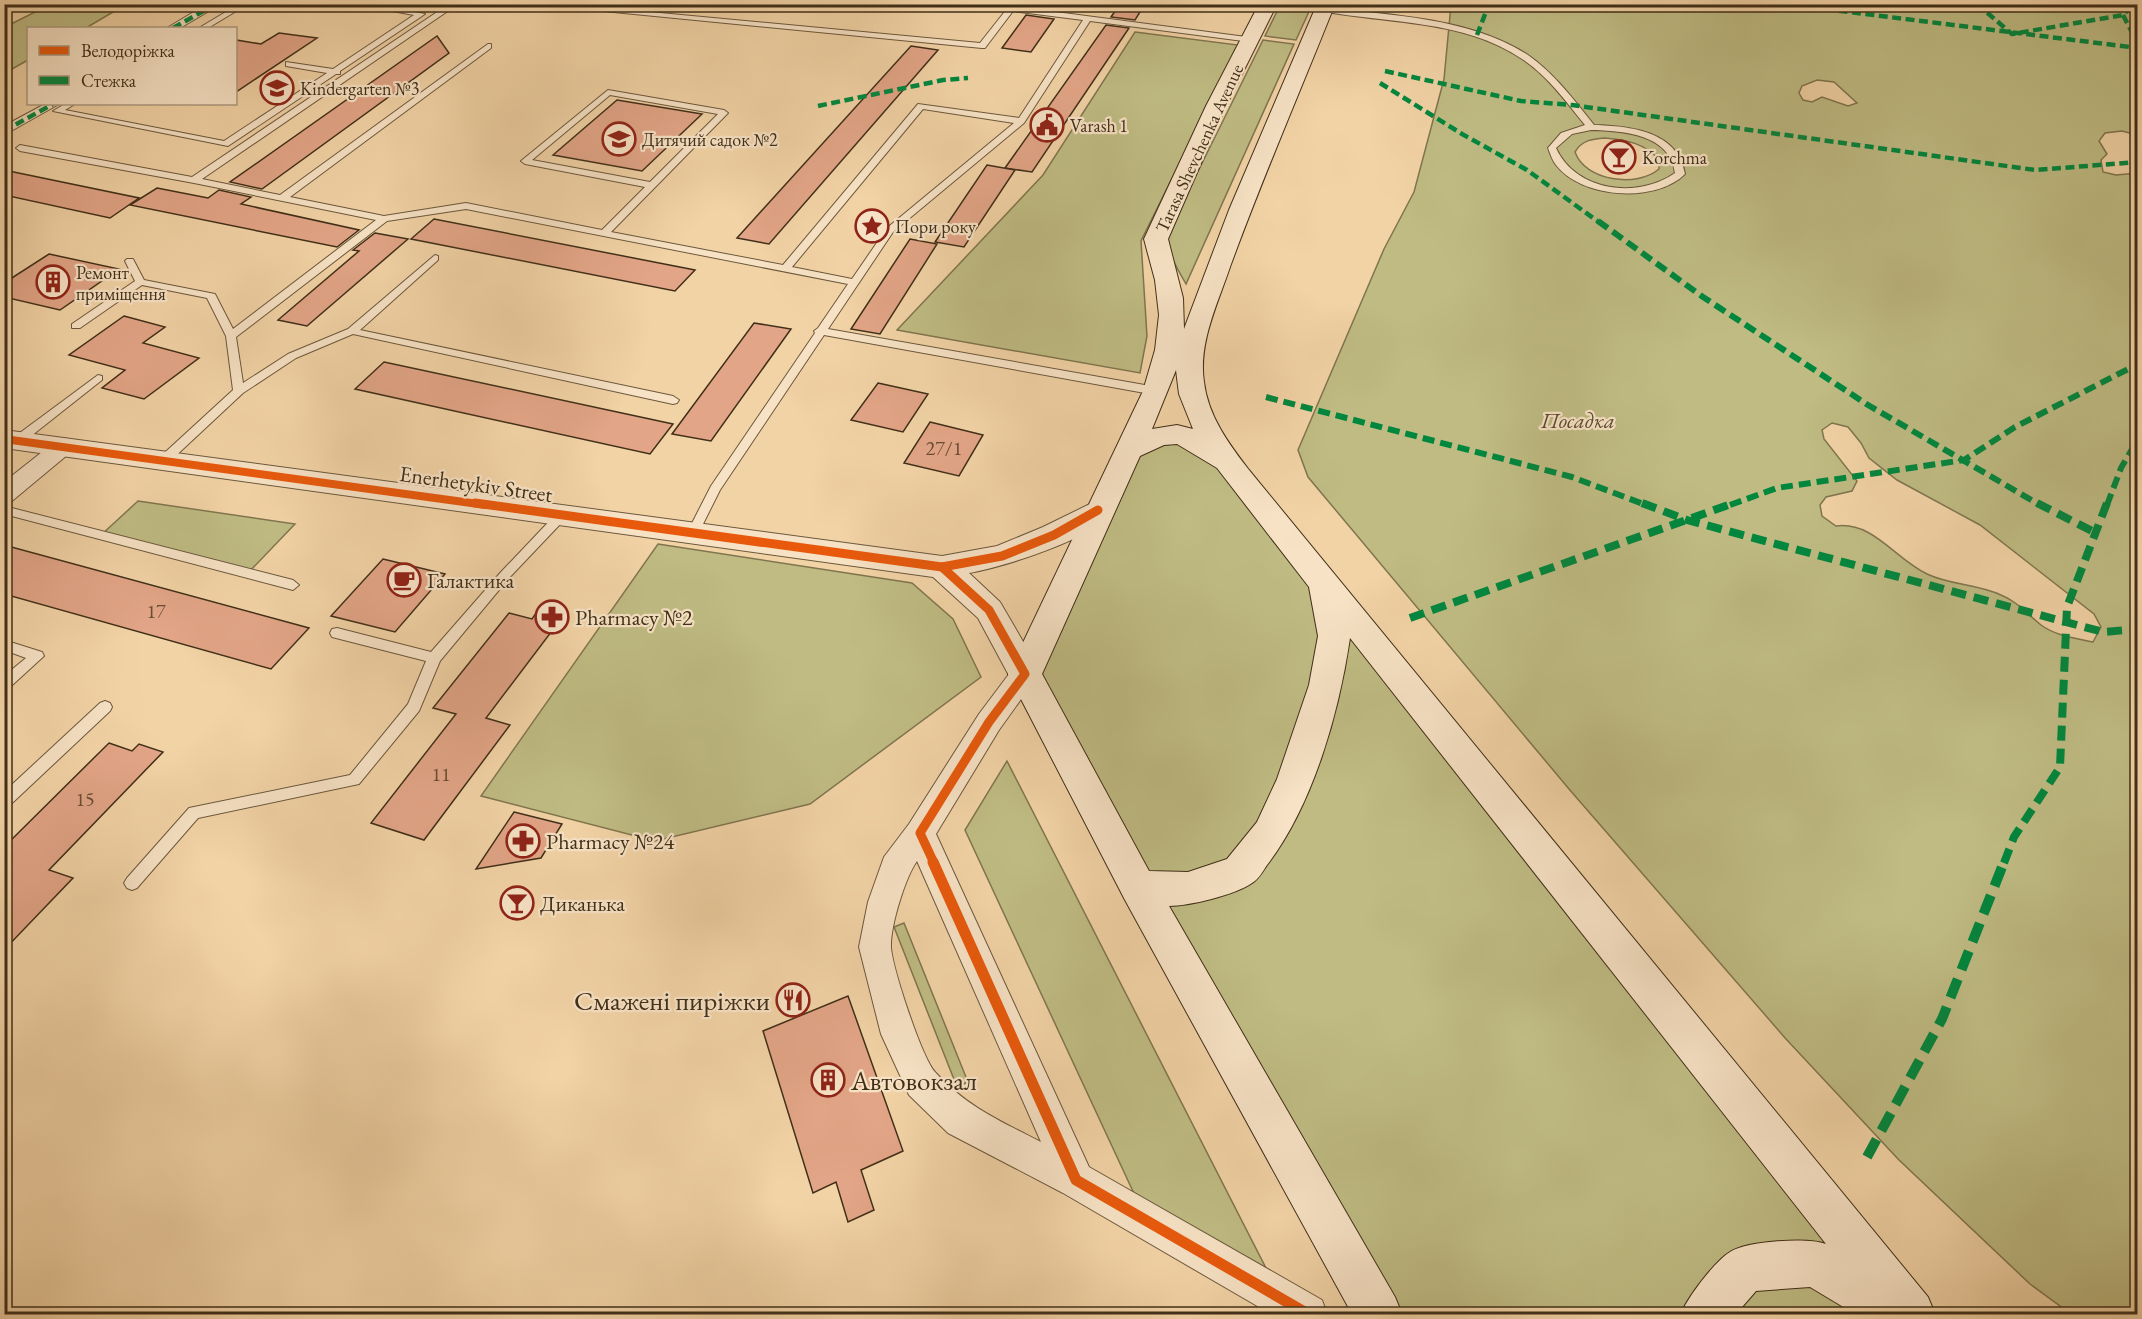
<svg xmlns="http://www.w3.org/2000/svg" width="2142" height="1319" font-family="'EB Garamond',serif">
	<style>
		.green { fill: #bfbb83; stroke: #80754e; stroke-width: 1.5; fill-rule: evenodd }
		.building { fill: #e2a587; stroke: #402f18; stroke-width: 1.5 }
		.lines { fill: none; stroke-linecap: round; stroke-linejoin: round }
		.service-casing { stroke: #6c583c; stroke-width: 2 }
		.pedestrian-casing { stroke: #6c583c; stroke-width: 2 }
		.minor-casing { stroke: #6c583c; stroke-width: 2 }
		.tertiary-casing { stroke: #6c583c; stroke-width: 2 }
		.secondary-casing { stroke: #402f18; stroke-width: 2 }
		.service { fill: #f7e2c5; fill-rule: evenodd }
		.pedestrian { fill: #f7e2c5; fill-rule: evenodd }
		.minor { fill: #f7e2c5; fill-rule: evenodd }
		.tertiary { fill: #f7e2c5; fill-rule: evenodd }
		.secondary { fill: #f7e2c5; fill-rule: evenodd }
		.quiet-far3 { stroke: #00873e; stroke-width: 4.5; stroke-dasharray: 9 4.5; stroke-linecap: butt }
		.quiet-far2 { stroke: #00873e; stroke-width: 6; stroke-dasharray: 12 6; stroke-linecap: butt }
		.quiet-far1 { stroke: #00873e; stroke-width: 8; stroke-dasharray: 15 8; stroke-linecap: butt }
		.quiet { stroke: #00873e; stroke-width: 10; stroke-dasharray: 20 10; stroke-linecap: butt }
		.cycleway-far2-casing { stroke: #f7e2c5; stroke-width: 10 }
		.cycleway-far1-casing { stroke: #f7e2c5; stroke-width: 13 }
		.cycleway-casing { stroke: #f7e2c5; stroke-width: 15 }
		.cycleway-far2 { stroke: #e8590c; stroke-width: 8 }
		.cycleway-far1 { stroke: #e8590c; stroke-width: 9 }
		.cycleway { stroke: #e8590c; stroke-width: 11 }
		.labels { text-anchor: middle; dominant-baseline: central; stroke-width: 4.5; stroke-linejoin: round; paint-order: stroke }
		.far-poi-label { font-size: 18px; fill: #402f18; stroke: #f7e2c5; text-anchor: start }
		.far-street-label { font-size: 18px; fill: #402f18; stroke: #f7e2c5 }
		.number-label { font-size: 20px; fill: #684c34 }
		.park-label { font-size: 22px; font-style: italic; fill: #594b2d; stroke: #f7e2c5 }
		.street-label { font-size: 22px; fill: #402f18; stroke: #f7e2c5 }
		.poi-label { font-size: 22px; fill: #402f18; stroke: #f7e2c5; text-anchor: start }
		.near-poi-label { font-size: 27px; fill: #402f18; stroke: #f7e2c5; text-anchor: end }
	</style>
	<rect width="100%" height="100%" fill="#f2d3a6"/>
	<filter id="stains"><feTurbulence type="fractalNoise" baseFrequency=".00333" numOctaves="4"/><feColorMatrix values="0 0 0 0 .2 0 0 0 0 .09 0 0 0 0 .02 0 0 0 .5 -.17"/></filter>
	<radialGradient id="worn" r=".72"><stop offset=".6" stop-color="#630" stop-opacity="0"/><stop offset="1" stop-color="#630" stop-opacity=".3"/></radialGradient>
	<g class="green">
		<polygon points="49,5 125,5 86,28 28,28 28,60 5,73 5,27"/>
		<polygon points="1280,5 1312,5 1296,40 1265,36"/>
		<path d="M 1451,5 L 2137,5 L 2137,135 L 2122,131 L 2105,133 L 2099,141 L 2107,154 L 2101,160 L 2103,172 L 2116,175 L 2138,173 L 2137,1314 L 2071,1314 L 2030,1284 L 1899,1160 L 1786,1039 L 1569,789 L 1308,477 L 1298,450 L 1384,249 L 1414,192 L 1444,79 ZM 1817,80 L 1834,82 L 1857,103 L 1848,106 L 1822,97 L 1812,102 L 1803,100 L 1799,93 L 1802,86 ZM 1605,138 C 1626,140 1645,143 1659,160 L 1659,169 C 1637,188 1585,181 1575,152 C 1582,140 1592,139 1605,138 ZM 1832,423 L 1848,427 L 1861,443 L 1869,458 L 1897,480 L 1980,525 L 2094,614 L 2101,627 L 2093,642 C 2075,638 2056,636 2041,625 C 2027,614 2018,602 2001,595 C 1977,584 1950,585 1927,574 C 1895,559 1873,521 1836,526 L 1822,516 L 1820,505 L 1826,497 L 1852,491 L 1857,481 L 1824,439 L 1822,430 Z"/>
		<polygon points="1135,32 1238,45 1141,241 1147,336 1140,373 897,330 1043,175"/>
		<path d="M 1263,40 L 1294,44 L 1186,284 C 1176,266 1165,251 1169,230 Z"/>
		<polygon points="1197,440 1325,584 1911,1314 1378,1314 1138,888 1025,674 1127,451"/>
		<polygon points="138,501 295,524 248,573 101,535"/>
		<polygon points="658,544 912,583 953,619 981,677 810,804 655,841 481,796"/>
		<polygon points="1007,761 1268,1272 1137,1200 965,830"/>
		<polygon points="904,923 968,1082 957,1087 894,927"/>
	</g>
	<g class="building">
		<polygon points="1120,4 1145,4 1135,20 1111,17"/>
		<polygon points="1026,15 1054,19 1031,52 1002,48"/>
		<polygon points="1106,25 1129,28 1032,172 1005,168"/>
		<polygon points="279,33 317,38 236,92 236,40 261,44"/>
		<polygon points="437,36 449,53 262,189 230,182"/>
		<polygon points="911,46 938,50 769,244 737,238"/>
		<polygon points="617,100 702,114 642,171 553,155"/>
		<polygon points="987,165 1015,170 964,247 935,242"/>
		<polygon points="4,170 139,198 110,218 4,195"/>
		<polygon points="157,188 208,198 219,190 251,197 241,204 359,230 337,247 130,205"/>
		<polygon points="434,219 695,270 675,291 411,239"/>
		<polygon points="375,233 408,239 307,326 278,320 359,251 353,250"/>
		<polygon points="910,239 937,244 880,334 851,329"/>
		<polygon points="49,254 119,269 60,310 4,297 4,283"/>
		<polygon points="124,316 165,327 143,343 199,358 144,399 102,388 125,370 69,355"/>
		<polygon points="754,323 791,329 711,441 672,434"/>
		<polygon points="384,362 673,424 650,454 355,389"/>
		<polygon points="878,383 928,394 903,432 851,420"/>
		<polygon points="930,422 983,435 959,476 904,463"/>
		<polygon points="4,545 309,628 271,669 4,594"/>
		<polygon points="383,559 445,574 395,632 331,616"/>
		<polygon points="509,613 532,619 536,613 561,619 486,718 510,725 424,840 371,823 456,714 433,708"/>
		<polygon points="109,743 132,751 139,744 163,752 49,870 73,878 4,950 4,847"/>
		<polygon points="514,812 562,824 541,858 476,869"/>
		<polygon points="848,996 903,1151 861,1170 874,1210 848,1222 836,1182 813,1193 763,1031"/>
	</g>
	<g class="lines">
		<g class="service-casing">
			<g id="service">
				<polygon points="239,4 248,4 208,28 199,28"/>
				<polygon points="354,4 375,4 425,14 340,71 340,74 336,74 228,146 53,111 65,104 75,104 65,110 224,141 327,73 286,66 286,62 333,69 414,15"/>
				<path d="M 449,4 L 458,4 L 202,179 L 280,195 L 488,44 L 491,44 L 491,48 L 290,197 L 384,216 L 466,203 L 602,230 L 645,187 L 525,164 L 521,161 L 608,90 L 724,110 L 728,113 L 611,232 L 783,265 L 918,104 L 1019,118 L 1083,20 L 1013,11 L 985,48 L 982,48 L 532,4 L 564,4 L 980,43 L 1006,10 L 972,4 L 996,4 L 1254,38 L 1255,40 L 1251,42 L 1090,21 L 1024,123 L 893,232 L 828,329 L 1156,387 L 1162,391 L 1156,395 L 824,335 L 720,490 L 697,536 L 693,537 L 687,533 L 711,486 L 815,333 L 814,331 L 818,328 L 848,284 L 466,209 L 387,221 L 236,337 L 243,383 L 288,354 L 348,329 L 435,255 L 438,256 L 438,260 L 360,330 L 673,396 L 679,400 L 677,403 L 673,404 L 353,334 L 296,358 L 243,393 L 168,463 L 160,463 L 158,460 L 160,457 L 233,390 L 226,336 L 207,298 L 142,285 L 80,328 L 72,328 L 72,324 L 135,281 L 125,261 L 127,259 L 133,259 L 144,280 L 215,294 L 233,329 L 376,220 L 194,183 L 20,151 L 16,148 L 20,145 L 192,177 ZM 610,95 L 718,114 L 650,182 L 532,160 ZM 923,109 L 1014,123 L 887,228 L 852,279 L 792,267 Z"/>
				<path d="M 1325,7 C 1392,16 1469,17 1528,55 C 1554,73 1574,100 1594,125 C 1630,126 1678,131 1685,174 C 1655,204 1581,198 1556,165 C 1552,160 1550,153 1548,148 L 1561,133 L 1585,125 C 1566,102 1548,76 1522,59 C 1463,19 1389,24 1322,11 L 1321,9 ZM 1591,130 C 1624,131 1670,134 1675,173 C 1638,199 1576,192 1556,148 L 1572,134 Z"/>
				<polygon points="98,375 102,376 102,380 21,444 13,444 13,438"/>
				<polygon points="4,506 293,580 299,585 293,590 4,514"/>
				<polygon points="562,511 568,515 566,518 509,578 440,661 419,711 359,784 198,818 137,888 132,890 127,888 124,883 127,878 189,808 350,775 408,704 426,661 332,637 330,633 332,629 337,628 431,652 501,572 558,512"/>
				<polygon points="4,640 42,652 44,656 9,688 4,689 4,676 26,658 4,650"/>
				<polygon points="105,701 110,703 112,707 110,711 9,806 4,808 4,792 100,703"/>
			</g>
		</g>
		<g class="pedestrian-casing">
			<g id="pedestrian">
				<polygon points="207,4 221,4 180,28 167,28"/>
				<polygon points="45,104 59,104 4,135 4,126"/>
			</g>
		</g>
		<g class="minor-casing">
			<g id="minor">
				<polygon points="64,438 72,441 76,446 72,451 12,501 4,503 4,482 56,441"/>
				<path d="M 1025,663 L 1035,666 L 1039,674 L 999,730 L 936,834 L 1089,1167 L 1322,1300 L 1327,1314 L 1271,1314 L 1063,1193 L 948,1133 L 909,1095 L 881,1034 L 859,947 L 868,902 L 884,857 L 909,824 L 979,714 L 1015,666 ZM 917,861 L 1041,1142 C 1002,1122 964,1105 935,1072 C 921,1056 893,969 891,948 C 890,927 905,878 917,861 Z"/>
			</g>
		</g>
		<g class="tertiary-casing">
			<path id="tertiary" d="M 4,430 L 942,556 L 997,546 L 1043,527 L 1098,500 L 1108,503 L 1113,510 C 1096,539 1002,567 969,573 L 1000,602 L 1042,674 L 1037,683 L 1025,687 L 1013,683 L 978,618 L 933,577 L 4,448 Z"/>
		</g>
		<g class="secondary-casing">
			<path id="secondary" d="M 1259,4 L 1277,4 L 1226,106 L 1168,239 L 1183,298 L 1184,329 L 1229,210 L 1317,4 L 1335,4 C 1300,92 1262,179 1230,267 C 1218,303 1198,343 1204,382 C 1208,416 1229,444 1249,470 L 1928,1297 L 1935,1314 L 1855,1314 L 1810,1287 L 1756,1291 L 1736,1314 L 1681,1314 C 1687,1298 1715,1261 1730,1252 C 1747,1241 1808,1237 1826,1244 L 1350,638 C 1339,713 1313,805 1267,865 C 1263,871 1258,880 1252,883 C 1235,895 1189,906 1169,906 L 1395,1297 L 1402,1314 L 1352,1314 L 1125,900 L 1008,674 L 1143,391 L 1155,350 L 1159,315 L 1155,280 L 1144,239 L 1206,106 ZM 1176,370 L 1179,394 L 1193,429 L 1177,425 L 1152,429 ZM 1177,444 L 1217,468 L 1309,587 L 1318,636 L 1309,685 L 1277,779 L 1257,822 L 1227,859 L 1188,872 L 1149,871 L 1042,674 L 1140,456 L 1164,445 Z"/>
		</g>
		<use href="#service" class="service"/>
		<use href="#pedestrian" class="pedestrian"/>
		<use href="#minor" class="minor"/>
		<use href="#tertiary" class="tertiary"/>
		<use href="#secondary" class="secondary"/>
		<g class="quiet-far3">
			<polyline points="1785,4 2138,48"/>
			<polyline points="1977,4 2012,34 2123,15 2134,4"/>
			<polyline points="2123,15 2138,44"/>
			<polyline points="173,28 216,4"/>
			<polyline points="1477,35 1489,4"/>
			<polyline points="1385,71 1521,101 1572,105 2035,170 2138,162"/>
			<polyline points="1380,83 1462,134 1527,170 1600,223"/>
			<polyline points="818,106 943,80 968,78"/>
			<polyline points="4,131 53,104"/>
		</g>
		<g class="quiet-far2">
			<polyline points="1598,221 1703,297 1868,405 2040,505"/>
			<polyline points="1266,397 1572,477 1646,505"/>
			<polyline points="1730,505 1777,488 1964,460 2015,427 2138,364"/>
			<polyline points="2107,505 2121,468 2138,439"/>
		</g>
		<g class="quiet-far1">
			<polyline points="1642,503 1687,520 2103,632 2138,629"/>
			<polyline points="2037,503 2094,532"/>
			<polyline points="1410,618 1734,503"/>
			<polyline points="2004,863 2014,837 2060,767 2067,607 2107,503"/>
		</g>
		<polyline class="quiet" points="1867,1157 1942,1019 2004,862"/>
		<g class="cycleway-far2-casing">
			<polyline id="cycleway-far2" points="4,439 486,505"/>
		</g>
		<g class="cycleway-far1-casing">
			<g id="cycleway-far1">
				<polyline points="475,503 942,567 1002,556 1054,535 1098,510"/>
				<polyline points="934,863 920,833 989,722 1025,674 989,610 942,567"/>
			</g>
		</g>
		<g class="cycleway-casing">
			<polyline id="cycleway" points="933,862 1076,1180 1308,1314"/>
		</g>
		<use href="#cycleway-far2" class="cycleway-far2"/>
		<use href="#cycleway-far1" class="cycleway-far1"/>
		<use href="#cycleway" class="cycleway"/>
	</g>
	<defs>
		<g id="school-ring" transform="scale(1.725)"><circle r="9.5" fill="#f7e2c5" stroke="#8f2418" stroke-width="1.5"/><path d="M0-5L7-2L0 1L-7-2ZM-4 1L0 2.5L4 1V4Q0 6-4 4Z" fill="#8f2418"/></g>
		<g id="civic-ring" transform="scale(1.725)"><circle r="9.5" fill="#f7e2c5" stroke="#8f2418" stroke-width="1.5"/><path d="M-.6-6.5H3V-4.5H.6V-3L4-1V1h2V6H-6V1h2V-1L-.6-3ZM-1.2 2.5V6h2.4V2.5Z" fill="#8f2418"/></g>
		<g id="bar-ring" transform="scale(1.725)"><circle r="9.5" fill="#f7e2c5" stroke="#8f2418" stroke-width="1.5"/><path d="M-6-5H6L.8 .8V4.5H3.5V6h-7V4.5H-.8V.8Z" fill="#8f2418"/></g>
		<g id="sight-ring" transform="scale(1.725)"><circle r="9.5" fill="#f7e2c5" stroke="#8f2418" stroke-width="1.5"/><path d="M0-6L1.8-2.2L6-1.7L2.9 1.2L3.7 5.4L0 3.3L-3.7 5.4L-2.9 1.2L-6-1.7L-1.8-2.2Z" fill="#8f2418"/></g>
		<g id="building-ring" transform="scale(1.725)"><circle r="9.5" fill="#f7e2c5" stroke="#8f2418" stroke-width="1.5"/><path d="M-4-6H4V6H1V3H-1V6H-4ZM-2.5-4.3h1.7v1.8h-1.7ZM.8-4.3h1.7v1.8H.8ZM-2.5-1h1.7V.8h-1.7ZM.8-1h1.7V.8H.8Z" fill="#8f2418"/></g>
		<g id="cafe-ring" transform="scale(1.725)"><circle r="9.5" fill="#f7e2c5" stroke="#8f2418" stroke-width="1.5"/><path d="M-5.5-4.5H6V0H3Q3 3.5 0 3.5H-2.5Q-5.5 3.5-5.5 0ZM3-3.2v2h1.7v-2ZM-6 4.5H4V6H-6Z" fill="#8f2418"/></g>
		<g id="pharmacy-ring" transform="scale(1.725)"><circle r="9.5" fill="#f7e2c5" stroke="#8f2418" stroke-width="1.5"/><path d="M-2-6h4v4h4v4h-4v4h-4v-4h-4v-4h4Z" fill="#8f2418"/></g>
		<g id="restaurant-ring" transform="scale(1.725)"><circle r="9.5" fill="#f7e2c5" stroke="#8f2418" stroke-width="1.5"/><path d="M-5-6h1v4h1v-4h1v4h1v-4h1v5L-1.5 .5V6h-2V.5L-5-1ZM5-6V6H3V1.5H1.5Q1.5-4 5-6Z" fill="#8f2418"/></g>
	</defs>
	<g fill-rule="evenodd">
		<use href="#school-ring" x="277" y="88"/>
		<use href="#civic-ring" x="1047" y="125"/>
		<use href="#school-ring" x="619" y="139"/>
		<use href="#bar-ring" x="1619" y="157"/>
		<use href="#sight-ring" x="872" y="226"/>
		<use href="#building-ring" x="53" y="282"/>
		<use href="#cafe-ring" x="404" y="580"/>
		<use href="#pharmacy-ring" x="552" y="617"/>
		<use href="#pharmacy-ring" x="523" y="841"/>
		<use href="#bar-ring" x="517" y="903"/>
		<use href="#restaurant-ring" x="793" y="1000"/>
		<use href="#building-ring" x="828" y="1080"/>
	</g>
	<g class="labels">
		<g class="far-poi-label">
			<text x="300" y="88">Kindergarten №3</text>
			<text x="1070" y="125">Varash 1</text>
			<text x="642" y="139">Дитячий садок №2</text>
			<text x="1642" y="157">Korchma</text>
			<text x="895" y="226">Пори року</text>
			<text x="76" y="272">Ремонт<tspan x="76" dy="21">приміщення</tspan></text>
		</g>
		<g class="far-street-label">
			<text transform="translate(1199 148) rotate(-65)">Tarasa Shevchenka Avenue</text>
		</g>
		<g class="number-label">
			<text x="944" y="448">27/1</text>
			<text x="156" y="611">17</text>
			<text x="441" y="774">11</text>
			<text x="85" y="799">15</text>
		</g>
		<g class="park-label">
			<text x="1578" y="420">Посадка</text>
		</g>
		<g class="street-label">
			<text transform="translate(476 484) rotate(8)">Enerhetykiv Street</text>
		</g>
		<g class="poi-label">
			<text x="427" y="580">Галактика</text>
			<text x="575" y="617">Pharmacy №2</text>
			<text x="546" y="841">Pharmacy №24</text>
			<text x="540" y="903">Диканька</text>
		</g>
		<g class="near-poi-label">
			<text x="770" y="1000">Смажені пиріжки</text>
			<text x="851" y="1080" text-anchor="start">Автовокзал</text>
		</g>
	</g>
	<rect width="2142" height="1319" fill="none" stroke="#f2d3a6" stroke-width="24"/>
	<rect x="6" y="6" width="2130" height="1307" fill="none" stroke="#402f18" stroke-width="3"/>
	<rect x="12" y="12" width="2118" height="1295" fill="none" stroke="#402f18" stroke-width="1.5"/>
	<rect x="27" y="27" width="210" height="78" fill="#f7e2c5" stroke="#ae9a80" stroke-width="1.5"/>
	<rect x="39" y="46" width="30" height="9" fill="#e8590c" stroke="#ae9a80" stroke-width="1.5"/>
	<text x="81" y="57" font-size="18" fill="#402f18">Велодоріжка</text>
	<rect x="39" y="76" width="30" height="9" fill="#00873e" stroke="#ae9a80" stroke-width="1.5"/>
	<text x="81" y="87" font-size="18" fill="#402f18">Стежка</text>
	<rect width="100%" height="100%" filter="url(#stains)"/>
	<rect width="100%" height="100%" fill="url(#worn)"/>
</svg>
